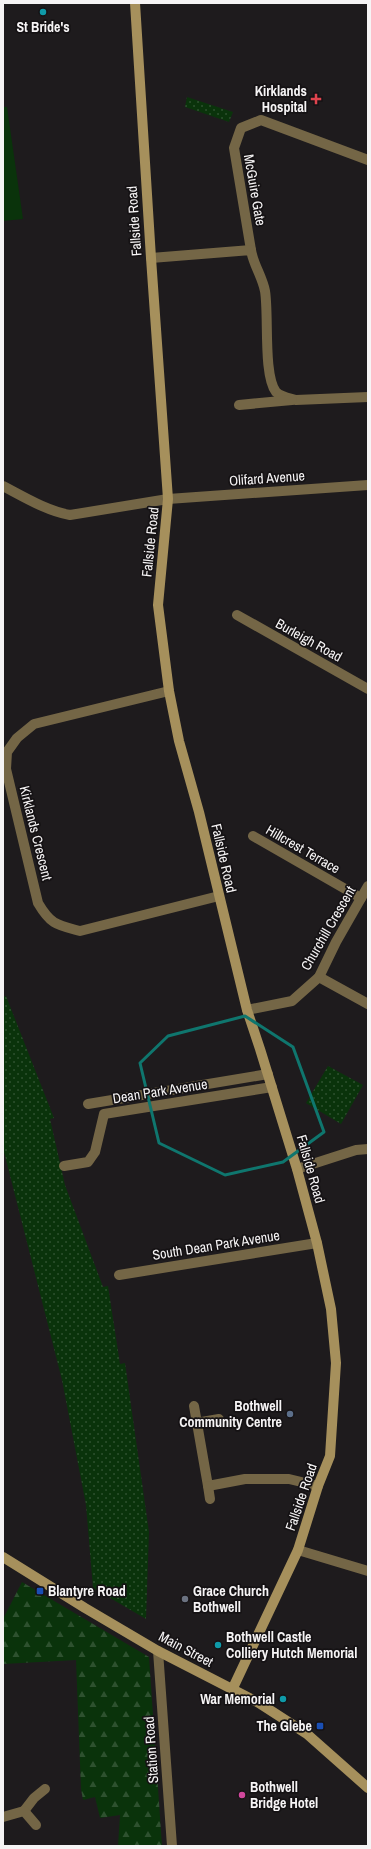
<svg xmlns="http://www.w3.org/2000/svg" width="371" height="1849" font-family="'Archivo Narrow',sans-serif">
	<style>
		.green { fill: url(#green-dots) }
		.forest { fill: url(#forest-firs) }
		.pitch { fill: #0a330b }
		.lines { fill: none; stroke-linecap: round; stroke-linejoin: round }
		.street { stroke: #746646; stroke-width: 10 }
		.secondary { stroke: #a6905c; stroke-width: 10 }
		.marked { fill: none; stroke: #0f766e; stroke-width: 3; stroke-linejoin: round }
		.culture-dot { fill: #0f9aa8; stroke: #151214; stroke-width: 1.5 }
		.health-dot { fill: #e0444e; stroke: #151214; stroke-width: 1.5 }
		.service-dot { fill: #5c6f8a; stroke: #151214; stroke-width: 1.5 }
		.transit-dot { fill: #1a4fb4; stroke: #151214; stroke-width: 1.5 }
		.worship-dot { fill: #6b7280; stroke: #151214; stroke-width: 1.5 }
		.hotel-dot { fill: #d1479c; stroke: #151214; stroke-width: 1.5 }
		.labels { text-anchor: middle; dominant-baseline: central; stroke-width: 3.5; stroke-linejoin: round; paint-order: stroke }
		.poi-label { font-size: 14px; font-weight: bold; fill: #f6f4f5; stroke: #151214; text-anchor: end }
		.street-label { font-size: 14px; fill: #f6f4f5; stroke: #151214 }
	</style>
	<defs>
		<pattern id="green-dots" width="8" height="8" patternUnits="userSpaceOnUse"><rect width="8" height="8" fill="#0a330b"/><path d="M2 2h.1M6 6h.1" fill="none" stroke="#2e512f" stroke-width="1.8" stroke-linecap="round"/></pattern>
		<pattern id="forest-firs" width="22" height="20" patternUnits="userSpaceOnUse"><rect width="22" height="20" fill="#0a330b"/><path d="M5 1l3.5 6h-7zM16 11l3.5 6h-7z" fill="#2e512f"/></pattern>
	</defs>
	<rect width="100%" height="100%" fill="#1e1b1d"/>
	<g class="green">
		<polygon points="187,97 233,112 229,122 185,107"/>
		<polygon points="6,996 54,1118 50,1119 65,1185 103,1287 108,1286 120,1364 125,1363 149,1532 146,1619 93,1588 86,1505 62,1380 3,1148 3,997"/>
		<polygon points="328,1066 363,1085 341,1124 306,1103"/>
	</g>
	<polygon class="forest" points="22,1582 149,1657 162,1846 118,1846 120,1815 100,1818 95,1797 83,1800 81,1789 76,1660 3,1664 3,1619"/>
	<polygon class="pitch" points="3,107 7,107 23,219 3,221"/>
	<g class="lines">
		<g class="street">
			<polyline points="251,250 234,148 241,128 261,120 368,160"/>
			<path d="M 151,258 L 251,250 C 253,264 262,276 265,291 C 269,315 263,375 276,392 C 281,397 289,398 296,400 L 368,397"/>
			<polyline points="239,405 292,400"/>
			<path d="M 3,486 C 24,497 47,511 70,515 L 168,499 L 368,485"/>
			<polyline points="237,615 368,689"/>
			<path d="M 169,691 L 34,724 L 17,738 L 7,752 L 6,769 L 38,903 C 51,925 57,925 80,931 L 219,896"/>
			<polyline points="253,836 361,898"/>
			<polyline points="319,977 368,1004"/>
			<polyline points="247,1010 292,1001 319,977 336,942 368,886"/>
			<polyline points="88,1104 268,1074"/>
			<polyline points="64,1166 88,1162 95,1152 104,1114 272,1087"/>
			<polyline points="297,1169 356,1150 368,1149"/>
			<polyline points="119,1275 317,1243"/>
			<polyline points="194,1406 208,1486 245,1479 289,1479 318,1486"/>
			<polyline points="196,1423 219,1419"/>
			<polyline points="208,1486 210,1499"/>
			<polyline points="298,1550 368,1571"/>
			<polyline points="158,1651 172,1846"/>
			<polyline points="24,1811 34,1798 45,1789"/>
			<polyline points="3,1817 24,1811 36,1825"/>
		</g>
		<g class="secondary">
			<polyline points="135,3 151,258 168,499 158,605 169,691 179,741 199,812 247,1010 260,1049 297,1169 317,1243 331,1309 336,1363 330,1456 318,1486 298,1550 232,1690"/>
			<polyline points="3,1557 85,1608 158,1651 259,1703 307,1734 368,1788"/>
		</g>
	</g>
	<path class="marked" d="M 245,1016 L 293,1047 L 324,1132 L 283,1162 L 225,1175 L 159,1143 L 140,1063 L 168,1036 Z"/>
	<g class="culture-dot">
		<circle cx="43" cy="12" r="4"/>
		<circle cx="218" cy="1645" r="4"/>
		<circle cx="283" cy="1699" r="4"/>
	</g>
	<path class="health-dot" d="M314 93h4v4h4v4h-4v4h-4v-4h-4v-4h4z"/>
	<circle class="service-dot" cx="290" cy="1414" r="4"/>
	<g class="transit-dot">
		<rect x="36" y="1587" width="8" height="8" rx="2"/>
		<rect x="316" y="1722" width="8" height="8" rx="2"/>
	</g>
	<circle class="worship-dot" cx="185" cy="1599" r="4"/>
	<circle class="hotel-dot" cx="242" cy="1795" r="4"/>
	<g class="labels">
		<g class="poi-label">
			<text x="43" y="27" text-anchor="middle">St Bride's</text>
			<text x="307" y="91">Kirklands<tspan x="307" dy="16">Hospital</tspan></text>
			<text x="282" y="1406">Bothwell<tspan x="282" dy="16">Community Centre</tspan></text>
			<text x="48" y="1591" text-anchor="start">Blantyre Road</text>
			<text x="193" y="1591" text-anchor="start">Grace Church<tspan x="193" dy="16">Bothwell</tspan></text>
			<text x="226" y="1637" text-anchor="start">Bothwell Castle<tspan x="226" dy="16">Colliery Hutch Memorial</tspan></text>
			<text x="275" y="1699">War Memorial</text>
			<text x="312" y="1726">The Glebe</text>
			<text x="250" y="1787" text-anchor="start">Bothwell<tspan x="250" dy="16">Bridge Hotel</tspan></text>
		</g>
		<g class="street-label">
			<text transform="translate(255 190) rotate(80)">McGuire Gate</text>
			<text transform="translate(134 221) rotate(-94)">Fallside Road</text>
			<text transform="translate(267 478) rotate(-4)">Olifard Avenue</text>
			<text transform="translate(150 542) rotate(-84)">Fallside Road</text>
			<text transform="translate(309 640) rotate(29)">Burleigh Road</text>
			<text transform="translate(36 833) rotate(76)">Kirklands Crescent</text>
			<text transform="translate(303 849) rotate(30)">Hillcrest Terrace</text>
			<text transform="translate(224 858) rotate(77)">Fallside Road</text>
			<text transform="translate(328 928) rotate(-60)">Churchill Crescent</text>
			<text transform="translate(160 1091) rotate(-9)">Dean Park Avenue</text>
			<text transform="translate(311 1169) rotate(74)">Fallside Road</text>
			<text transform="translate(216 1245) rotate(-9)">South Dean Park Avenue</text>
			<text transform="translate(301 1497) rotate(-71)">Fallside Road</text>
			<text transform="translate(186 1649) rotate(28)">Main Street</text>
			<text transform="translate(151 1750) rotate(-94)">Station Road</text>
		</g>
	</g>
	<rect width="371" height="1849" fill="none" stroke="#f6f4f5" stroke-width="8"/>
</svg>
